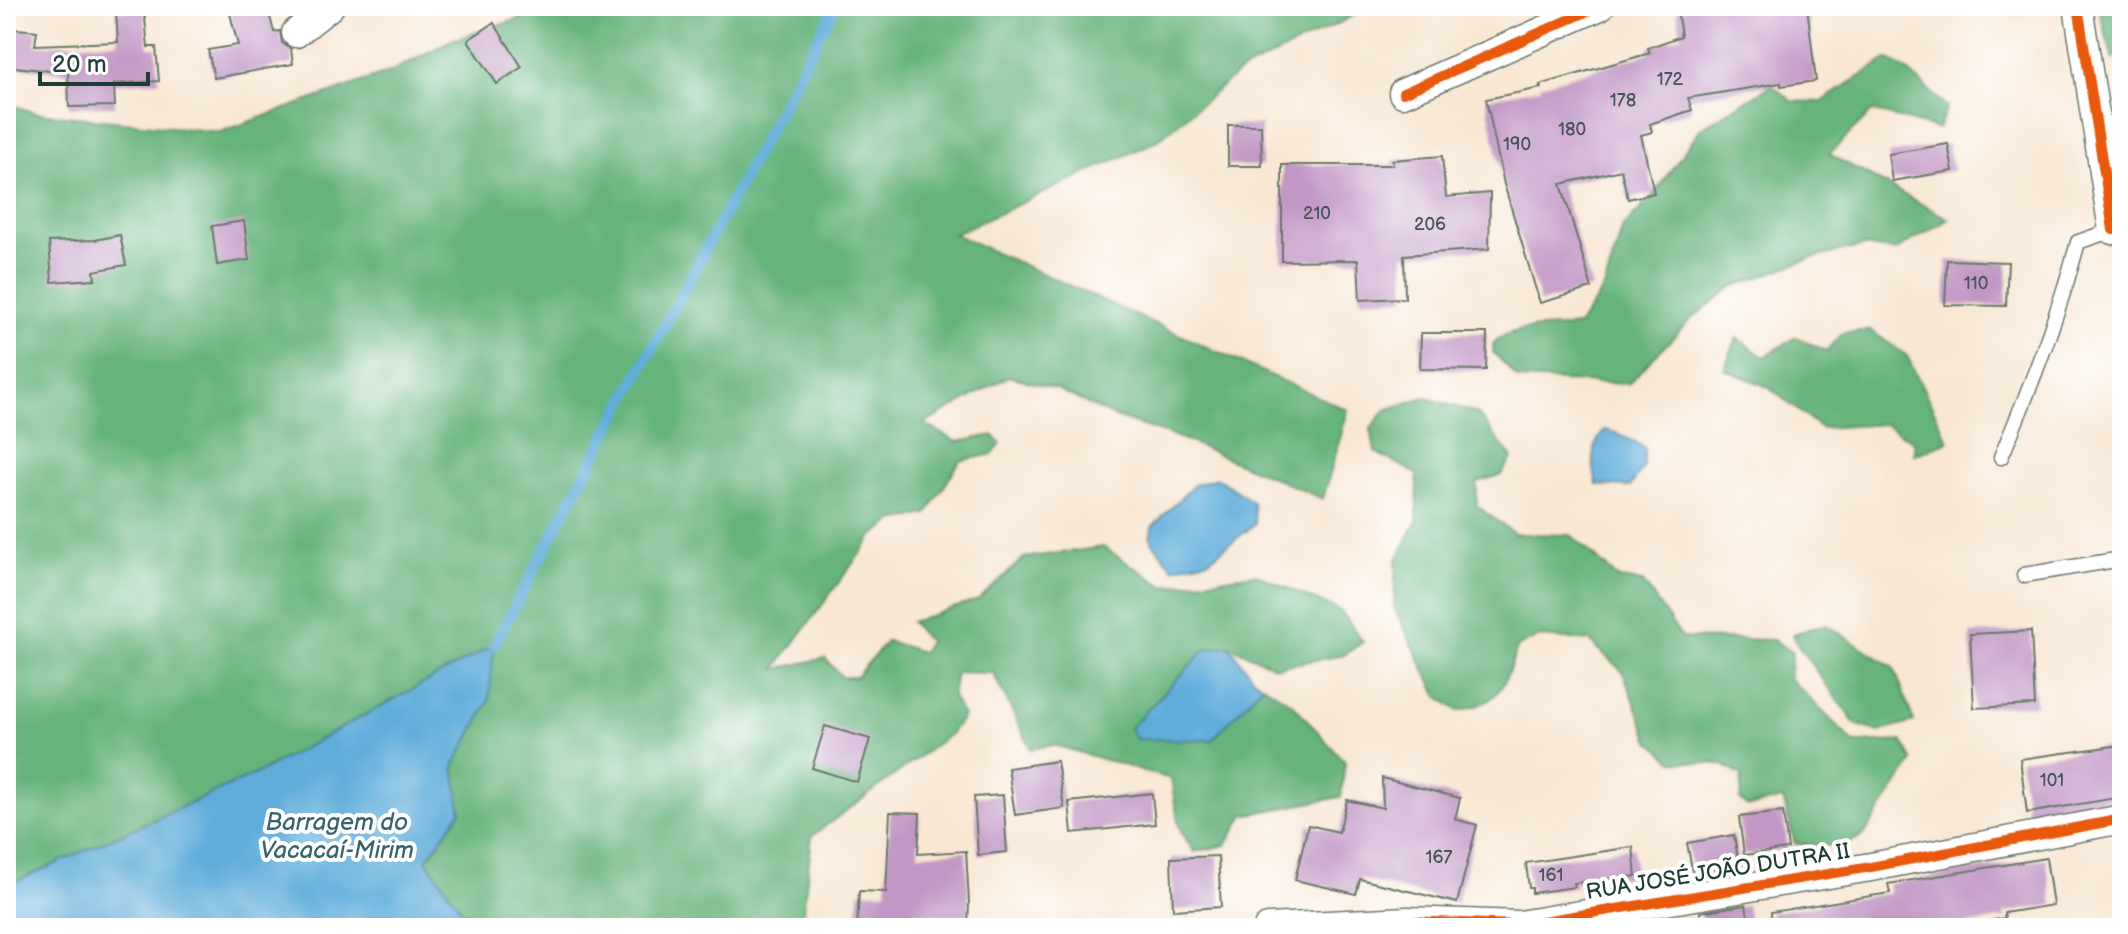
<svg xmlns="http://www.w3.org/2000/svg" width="2128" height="934" font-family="'Balsamiq Sans',sans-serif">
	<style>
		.forest { fill: #66b37c; stroke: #427858; stroke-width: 2 }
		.water { fill: #61adda; stroke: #407587; stroke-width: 2 }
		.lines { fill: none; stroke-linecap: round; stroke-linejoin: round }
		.stream { stroke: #61adda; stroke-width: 11 }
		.building { fill: #c198c5 }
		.lane-casing { stroke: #6b786c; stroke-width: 17 }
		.street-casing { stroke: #6b786c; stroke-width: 31 }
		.lane { stroke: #fff; stroke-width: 14 }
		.street { stroke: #fff; stroke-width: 28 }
		.cycleway-casing { stroke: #fff; stroke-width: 15 }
		.cycleway { stroke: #e8590c; stroke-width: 10 }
		.labels { text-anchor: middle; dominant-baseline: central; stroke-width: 8; stroke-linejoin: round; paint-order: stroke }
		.number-label { font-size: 18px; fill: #485458 }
		.street-label { font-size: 22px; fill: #1f3d34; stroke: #fff }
		.water-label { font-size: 24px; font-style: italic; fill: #36646e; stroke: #fff }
	</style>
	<rect width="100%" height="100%" fill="#fff"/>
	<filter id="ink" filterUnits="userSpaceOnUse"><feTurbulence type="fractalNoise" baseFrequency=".0125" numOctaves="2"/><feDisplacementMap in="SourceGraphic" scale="16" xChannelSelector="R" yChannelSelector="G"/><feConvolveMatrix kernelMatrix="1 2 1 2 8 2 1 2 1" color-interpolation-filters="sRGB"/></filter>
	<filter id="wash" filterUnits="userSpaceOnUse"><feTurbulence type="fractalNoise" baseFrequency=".006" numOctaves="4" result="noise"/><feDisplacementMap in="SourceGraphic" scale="32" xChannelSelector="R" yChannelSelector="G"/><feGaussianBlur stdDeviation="1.8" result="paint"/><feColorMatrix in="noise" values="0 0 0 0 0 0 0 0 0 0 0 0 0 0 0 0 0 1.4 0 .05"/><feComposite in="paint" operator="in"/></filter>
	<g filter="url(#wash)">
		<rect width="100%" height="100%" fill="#f8e7d3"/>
		<g class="forest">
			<polygon points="543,6 1363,6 1365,10 1238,73 1157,141 954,234 1348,410 1323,499 1183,439 1112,416 1057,389 1009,376 924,424 957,442 993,435 1001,444 993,454 960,461 927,514 893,521 873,536 775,669 825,658 842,677 856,677 887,641 922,652 929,642 911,622 978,600 1024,558 1103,547 1164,586 1256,574 1341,611 1363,642 1344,655 1276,667 1230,646 1205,650 1212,740 1263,685 1293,704 1345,762 1341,797 1244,815 1226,845 1194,852 1179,827 1171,779 1054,745 1031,749 993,673 956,672 952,697 963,716 950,734 812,836 801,928 474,928 426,860 461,812 454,766 489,701 493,646 260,772 6,886 6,103 37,113 220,132 390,72 452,40 531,15"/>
			<polygon points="2098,6 2122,6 2122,43 2113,60"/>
			<path d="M 1886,59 C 1907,65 1929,92 1947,107 L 1938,129 L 1873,111 L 1829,154 L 1949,219 L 1895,251 L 1864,246 L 1809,259 L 1732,287 L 1690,320 L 1628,384 L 1518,379 L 1493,352 L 1493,344 C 1511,324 1553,329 1578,326 L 1604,288 L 1623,227 L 1651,198 L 1701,128 L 1772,85 L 1792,101 L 1821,102 Z"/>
			<polygon points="1870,330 1907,356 1949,441 1914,455 1914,442 1885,424 1821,428 1768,387 1724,369 1737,338 1764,357 1796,337 1826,351 1843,333"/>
			<path d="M 1424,397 L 1477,413 L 1512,458 L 1501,475 L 1477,482 L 1477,506 L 1515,534 L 1571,535 L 1619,579 L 1643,582 L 1682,638 L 1774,640 L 1792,653 L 1789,678 L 1854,743 L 1902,741 L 1913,761 L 1864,835 L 1843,846 L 1795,844 L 1783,799 L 1748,807 L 1740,800 L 1742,776 L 1721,764 L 1673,761 L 1650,741 L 1623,672 L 1590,641 L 1540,637 L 1518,646 C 1502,686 1505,701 1458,711 L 1438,696 L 1394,608 L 1396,561 L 1417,521 L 1417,474 L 1375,452 L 1371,429 L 1385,410 Z"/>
			<polygon points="1825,624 1894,668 1914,722 1878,732 1855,724 1798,646 1793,634"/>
		</g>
		<g class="water">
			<path d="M 1605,430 L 1619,434 L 1645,448 L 1643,468 L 1630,487 L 1597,485 C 1592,464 1589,448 1605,430 Z"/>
			<polygon points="1217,478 1253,502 1255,524 1209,560 1173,568 1150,539 1152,527 1194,485"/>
			<polygon points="494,645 489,701 454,766 461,811 426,860 474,928 6,928 6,886 260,772"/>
			<polygon points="1229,646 1254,679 1263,685 1212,740 1136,739 1130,728 1205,650"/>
		</g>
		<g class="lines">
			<polyline class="stream" points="494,645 835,6"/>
		</g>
		<g id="blocks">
			<g class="building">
				<polygon points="228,6 267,6 274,32 280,31 282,43 291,49 293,64 214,78 208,50 238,45"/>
				<polygon points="1702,6 1807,6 1816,81 1781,86 1781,83 1688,98 1692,110 1650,124 1652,132 1641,135 1654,193 1628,199 1621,170 1561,184 1592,288 1540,303 1504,184 1486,99 1541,88 1540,85 1650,53 1648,48 1681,36 1677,10"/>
				<polygon points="144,9 148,47 156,47 159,81 114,84 115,106 69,107 68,73 6,66 6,28 37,31 35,45 118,42 116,11"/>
				<polygon points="494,23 522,67 497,84 468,40"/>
				<polygon points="1228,125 1261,125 1262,166 1228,166"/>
				<polygon points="1948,144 1953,171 1892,181 1888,154"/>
				<polygon points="1442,156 1446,197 1490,193 1489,249 1404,255 1405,298 1360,300 1358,260 1282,261 1282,165 1393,165 1392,160"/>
				<polygon points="244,221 249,260 217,265 212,226"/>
				<polygon points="120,235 126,265 94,271 95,279 52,282 49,242 95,240"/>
				<polygon points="1947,260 2008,262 2006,306 1945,305"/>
				<polygon points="1421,333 1487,333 1486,370 1420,369"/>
				<polygon points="2031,631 2035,705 1974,708 1970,634"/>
				<polygon points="825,726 870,739 857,782 812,768"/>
				<polygon points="2122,745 2122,797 2027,813 2020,759"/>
				<polygon points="1057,761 1064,808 1015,815 1008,768"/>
				<polygon points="1382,778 1460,798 1455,819 1477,825 1457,903 1360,879 1356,894 1295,880 1308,825 1339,832 1347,800 1383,808"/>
				<polygon points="1152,793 1155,824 1072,833 1069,802"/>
				<polygon points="1003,795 1007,852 978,855 974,797"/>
				<polygon points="890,812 920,813 918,854 966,851 969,903 968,928 857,928 859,891 886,892"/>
				<polygon points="1783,812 1788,849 1744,855 1739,817"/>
				<polygon points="1734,835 1740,871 1694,879 1687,843"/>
				<polygon points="1633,847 1636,876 1574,883 1575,887 1532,893 1532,888 1529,888 1526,863"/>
				<polygon points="1218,856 1221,907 1173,910 1171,858"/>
				<polygon points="2046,858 2053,905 2004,913 2005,918 1950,928 1772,928 1771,912 1890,893 1888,884"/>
				<polygon points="1746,905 1750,928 1703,928 1700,912"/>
			</g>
		</g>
	</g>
	<g filter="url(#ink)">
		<use href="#blocks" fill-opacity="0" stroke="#6b786c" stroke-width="2"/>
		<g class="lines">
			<g class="lane-casing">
				<g id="lane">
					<path d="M 2001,457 C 2031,387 2058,316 2078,242 L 2113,230"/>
					<polyline points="2024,575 2122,559"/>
				</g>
			</g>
			<g class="street-casing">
				<g id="street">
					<polyline points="2078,6 2113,230 2122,228"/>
					<polyline points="296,33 330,6"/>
					<polyline points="1403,93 1600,6"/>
					<polyline points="1268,928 1407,921 1519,925 1871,867 2122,819"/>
				</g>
			</g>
			<use href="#lane" class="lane"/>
			<use href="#street" class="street"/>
			<g class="cycleway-casing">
				<g id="cycleway">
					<polyline points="2078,6 2113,230 2122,228"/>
					<polyline points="1403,93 1600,6"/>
					<polyline points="1268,928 1407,921 1519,925 1871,867 2122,819"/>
				</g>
			</g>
			<use href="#cycleway" class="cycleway"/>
		</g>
	</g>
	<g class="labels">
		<g class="number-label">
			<text x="1670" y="79">172</text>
			<text x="1623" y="100">178</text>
			<text x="1572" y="129">180</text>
			<text x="1517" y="144">190</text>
			<text x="1317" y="213">210</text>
			<text x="1430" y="224">206</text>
			<text x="1976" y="283">110</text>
			<text x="2052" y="780">101</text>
			<text x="1439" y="857">167</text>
			<text x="1551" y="875">161</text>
		</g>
		<g class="street-label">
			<text transform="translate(1718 872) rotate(-9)">RUA JOSÉ JOÃO DUTRA II</text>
		</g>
		<g class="water-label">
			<text x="337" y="822">Barragem do<tspan x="337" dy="28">Vacacaí-Mirim</tspan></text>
		</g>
	</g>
	<rect width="2128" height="934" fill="none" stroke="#fff" stroke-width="32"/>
	<path d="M40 72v12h108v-12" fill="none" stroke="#1f3d34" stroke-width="4"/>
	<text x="52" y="72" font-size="24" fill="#1f3d34" stroke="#ffffff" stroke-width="6" paint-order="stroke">20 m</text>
</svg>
